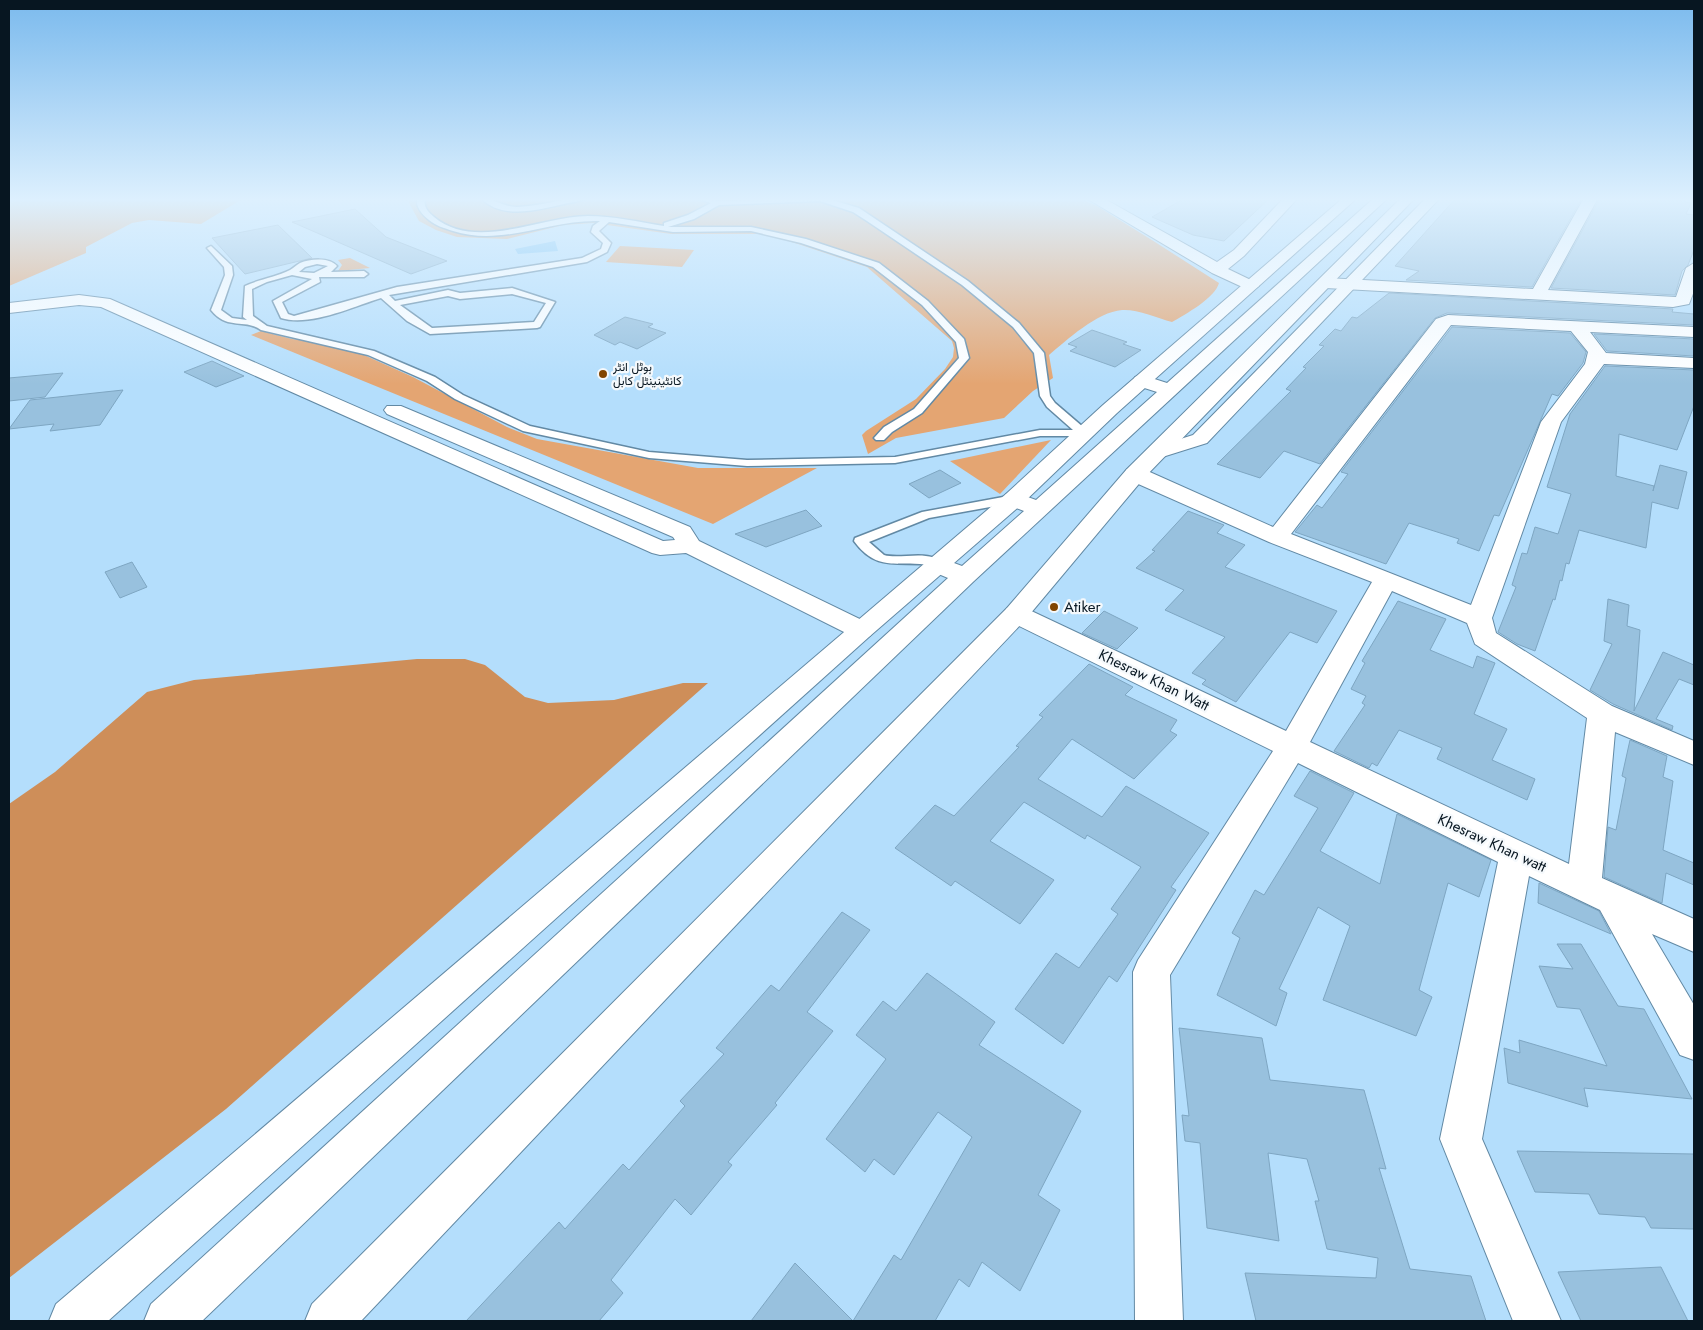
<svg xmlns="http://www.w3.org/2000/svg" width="1703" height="1330" font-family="Jost,Vazirmatn,sans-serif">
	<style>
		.green { fill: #e4a572 }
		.forest { fill: #ce8e59 }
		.water { fill: #78c3f5 }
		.building { fill: #98c1de; stroke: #7ea6c2 }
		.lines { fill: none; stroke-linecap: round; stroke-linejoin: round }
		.lane-casing { stroke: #6289a4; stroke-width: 3 }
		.street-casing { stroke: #6289a4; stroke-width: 2 }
		.secondary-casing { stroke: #6289a4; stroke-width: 2 }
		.primary-casing { stroke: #6289a4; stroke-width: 2 }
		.lane { fill: #fff; fill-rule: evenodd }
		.street { fill: #fff; fill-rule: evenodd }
		.secondary { fill: #fff; fill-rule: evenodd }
		.primary { fill: #fff; fill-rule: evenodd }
		.poi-dot { fill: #814500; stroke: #f5f9fc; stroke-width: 2 }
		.labels { text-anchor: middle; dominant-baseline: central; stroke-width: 4.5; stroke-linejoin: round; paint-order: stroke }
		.far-poi-label { font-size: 12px; fill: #071621; stroke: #f5f9fc; text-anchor: start }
		.poi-label { font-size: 15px; fill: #071621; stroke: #f5f9fc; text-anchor: start }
		.street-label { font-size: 15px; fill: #071621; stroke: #f5f9fc }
	</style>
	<rect width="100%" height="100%" fill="#b4defc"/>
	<g class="green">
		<polygon points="9,198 244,198 201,224 149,220 132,223 86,247 86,253 9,286"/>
		<path d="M 409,198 L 1079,198 L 1097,206 L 1155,242 L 1219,283 C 1215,298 1186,314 1172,322 C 1157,318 1137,309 1122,310 C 1097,312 1067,340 1049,355 L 1053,378 L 1033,391 L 1004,418 L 896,438 L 868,454 L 862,435 L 866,431 L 916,399 L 945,369 L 953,357 L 954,348 L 952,341 L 867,267 L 789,241 L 762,234 L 671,234 L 593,223 L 563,225 L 507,239 L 457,237 L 436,230 L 419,221 L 409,203 Z"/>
		<polygon points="620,246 694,250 682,267 606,262"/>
		<polygon points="350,258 370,268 338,271 342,265 338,260"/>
		<polygon points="261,331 292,339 344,346 413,377 507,427 537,439 698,468 817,468 713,524 251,335"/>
		<polygon points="1051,440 1000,494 950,461"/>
	</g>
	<polygon class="forest" points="417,659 465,659 485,665 525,697 548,703 614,700 683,683 708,683 226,1109 9,1278 9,804 55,772 147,692 194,680"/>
	<polygon class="water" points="555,241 558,251 518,254 515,249"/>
	<g class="building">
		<polygon points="1185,198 1270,198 1224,241 1193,235 1152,217"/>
		<polygon points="1456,198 1582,198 1532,287 1406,280 1419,271 1395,266"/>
		<polygon points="1600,198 1686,198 1685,202 1691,203 1686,214 1694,215 1694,250 1688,265 1682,271 1675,295 1551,288"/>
		<polygon points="355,209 386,237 447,261 411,274 292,222"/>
		<polygon points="278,225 312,258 245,274 212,238"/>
		<polygon points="1389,293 1673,309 1672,312 1694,314 1694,325 1447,313 1435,318 1320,464 1284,451 1260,478 1217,464 1291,391 1286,389 1306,368 1303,367 1324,346 1319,345 1335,329 1341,331 1352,317 1357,318"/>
		<polygon points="625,317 653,324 648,327 666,333 637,349 620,342 615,345 594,335"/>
		<polygon points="1452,327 1570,333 1586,352 1583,363 1558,396 1552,394 1499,516 1494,515 1479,551 1457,543 1459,539 1409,523 1386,564 1295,532 1317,505 1322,508 1348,474 1341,472"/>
		<polygon points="1092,330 1127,342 1123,344 1141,350 1115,367 1070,351 1077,347 1068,344"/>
		<polygon points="1594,334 1694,339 1694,356 1607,351"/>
		<polygon points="212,361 244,376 216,387 184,372"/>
		<polygon points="1605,366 1694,370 1694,406 1677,450 1619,434 1616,476 1654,486 1653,491 1660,465 1687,472 1678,509 1652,502 1646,548 1579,530 1569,564 1566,563 1562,581 1560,580 1555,600 1553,599 1535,651 1517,644 1498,632 1516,587 1512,585 1522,553 1527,554 1535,527 1558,534 1571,494 1547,487 1570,414"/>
		<polygon points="63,373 45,397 9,401 9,378"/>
		<polygon points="123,390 100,425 50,431 54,424 9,429 30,400"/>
		<polygon points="940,470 961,483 929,498 909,484"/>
		<polygon points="806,510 822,526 766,547 735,534"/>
		<polygon points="1188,511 1224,525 1217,533 1245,545 1225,567 1337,611 1317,643 1290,632 1236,702 1202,684 1206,680 1192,673 1225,637 1165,610 1184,590 1136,568 1155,551 1152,550"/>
		<polygon points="132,562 147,587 120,598 105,572"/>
		<polygon points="1608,599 1629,605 1627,626 1640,630 1634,711 1663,652 1694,665 1694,685 1679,679 1656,719 1673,726 1672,730 1613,704 1590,690 1612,644 1604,641"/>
		<polygon points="1398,601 1446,619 1430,650 1473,668 1477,656 1495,663 1474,714 1507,729 1492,760 1535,779 1527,800 1437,759 1442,748 1399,730 1377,766 1372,763 1369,768 1334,751 1365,705 1362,703 1366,696 1351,689 1365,663 1362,661"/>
		<polygon points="1104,611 1138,628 1117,649 1082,633"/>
		<polygon points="1089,664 1133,687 1125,695 1177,720 1170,731 1177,735 1134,779 1072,739 1038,779 1102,817 1126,786 1209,833 1171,887 1176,890 1117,982 1109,976 1063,1044 1015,1009 1056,953 1079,968 1118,914 1111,909 1141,867 1087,835 1085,839 1024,802 990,841 1054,880 1020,924 955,881 951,886 895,848 935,805 954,816 1019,747 1016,746 1043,717 1039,715"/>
		<polygon points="1630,740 1667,756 1663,777 1673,781 1663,850 1694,863 1694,885 1666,873 1662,903 1604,877 1608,827 1616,830 1626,778 1622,776"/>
		<polygon points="1310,771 1354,793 1320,851 1380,884 1397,814 1491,860 1479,897 1448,883 1419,990 1432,997 1416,1036 1323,1000 1350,926 1318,907 1279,989 1287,993 1276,1026 1217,995 1240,938 1232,933 1255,890 1264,895 1318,808 1294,796"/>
		<polygon points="1539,883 1599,911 1611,934 1538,903"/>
		<polygon points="842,912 870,930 807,1012 833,1031 775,1103 777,1105 728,1162 732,1165 691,1215 675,1199 611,1280 623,1293 599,1321 466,1321 559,1222 565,1229 623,1164 629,1170 685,1106 680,1101 724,1054 716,1048 771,985 779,991"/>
		<polygon points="1557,944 1581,944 1618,1006 1644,1009 1692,1099 1584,1088 1588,1107 1508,1083 1504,1048 1520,1053 1519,1040 1607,1066 1580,1009 1557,1007 1539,966 1573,969"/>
		<polygon points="927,973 995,1022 979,1045 1081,1111 1038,1195 1060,1210 1020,1291 982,1262 969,1287 959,1279 935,1321 751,1321 795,1263 853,1321 894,1255 901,1260 972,1137 938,1112 894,1175 874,1159 865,1172 826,1139 886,1059 856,1035 883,1001 896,1011"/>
		<polygon points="1179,1028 1262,1038 1270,1080 1364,1090 1386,1169 1379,1168 1410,1269 1471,1276 1486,1321 1256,1321 1245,1273 1376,1278 1378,1258 1327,1249 1315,1201 1319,1201 1307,1159 1268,1153 1279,1241 1207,1228 1200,1143 1185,1141 1182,1115 1189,1116"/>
		<polygon points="1517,1151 1694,1154 1694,1229 1651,1228 1645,1217 1599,1214 1589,1194 1535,1192"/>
		<polygon points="1661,1267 1688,1321 1581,1321 1558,1272"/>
	</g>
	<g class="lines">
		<g class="lane-casing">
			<g id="lane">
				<path d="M 417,198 L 425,198 C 423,207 428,212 434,217 C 476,252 541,216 588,216 C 613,216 639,222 664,226 L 664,223 L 688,215 L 711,203 L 696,198 L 718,201 L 825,198 L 859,208 L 968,281 L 1019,323 L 1044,353 L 1050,396 L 1055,403 L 1090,433 L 1084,436 L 1040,436 L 895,463 L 747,466 L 649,458 L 523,431 L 455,399 L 427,381 L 368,355 L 261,330 C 244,318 228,331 211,310 L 225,275 L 224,267 L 207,248 L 211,246 L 232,266 L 233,275 L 221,310 L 232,318 L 247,320 L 243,317 L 245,286 C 260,279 276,277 290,270 C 294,268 296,265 300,263 C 310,259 329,257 337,266 L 331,272 L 364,271 L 368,274 L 364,277 L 319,277 L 320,282 L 282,302 L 288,314 L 294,316 L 397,287 L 582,258 L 601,249 L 603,243 L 591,232 L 593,226 L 600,221 C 550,219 503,247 453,231 C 444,228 436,226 429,220 C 422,214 416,208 417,198 ZM 820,201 L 853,212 L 867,221 L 962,285 L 1013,327 L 1034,353 L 1040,396 L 1047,407 L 1073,430 L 1040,430 L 895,457 L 747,460 L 649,452 L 530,426 L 463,395 L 435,377 L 374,351 L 267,326 L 253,316 L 252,289 L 267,282 L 292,275 L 312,279 L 273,301 L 281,318 C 310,327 352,307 381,298 L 407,321 L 430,334 L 537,328 L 540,327 L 555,302 L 512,288 L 460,293 L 448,290 L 395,301 L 389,295 L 587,262 L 607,252 L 611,243 L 599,231 L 609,222 L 673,232 L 751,231 L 801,243 L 873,267 L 922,305 L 956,342 L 959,358 L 914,409 L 884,427 L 874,438 L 876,440 L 884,440 L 892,432 L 922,413 L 969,358 L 964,339 L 928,301 L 879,263 L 806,239 L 751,227 L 668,227 L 694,219 L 719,205 ZM 317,264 L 328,266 L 314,273 L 299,272 L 305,267 ZM 512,294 L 546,303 L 534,322 L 432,328 L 400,305 L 448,296 L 460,299 Z"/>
				<path d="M 481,198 C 493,198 503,207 517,207 C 541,206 563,198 586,198 C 580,202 571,202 564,204 C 538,210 501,220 481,198 Z"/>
				<path d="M 1014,495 L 1020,499 L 1018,502 L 929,518 L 869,542 L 884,555 C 901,560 931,548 945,565 L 943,568 C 934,570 928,564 920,564 C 890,563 874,568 854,541 L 855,538 L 922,512 Z"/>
			</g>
		</g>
		<g class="street-casing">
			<g id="street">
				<polygon points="1086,198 1103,198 1217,262 1234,250 1284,198 1298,198 1244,256 1228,269 1257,283 1259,286 1251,291 1212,273"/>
				<polygon points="1584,198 1598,198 1548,290 1676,297 1686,268 1694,263 1694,291 1689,304 1673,307 1326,288 1318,283 1326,278 1533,289"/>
				<polygon points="79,295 110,299 663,541 675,540 673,537 387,414 384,410 387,406 401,406 690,527 699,541 870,624 874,630 870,636 861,639 852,636 686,553 660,555 652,553 101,307 79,305 9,313 9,303"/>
				<path d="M 1448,315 L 1694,327 L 1694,337 L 1590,332 L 1606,353 L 1694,358 L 1694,368 L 1604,364 L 1561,422 L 1492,618 L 1496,633 L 1612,706 L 1694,741 L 1694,765 L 1615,732 L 1602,878 L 1694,919 L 1694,952 L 1652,934 L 1694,1005 L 1694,1060 L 1680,1055 L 1600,910 L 1529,876 L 1482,1139 L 1561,1321 L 1513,1321 L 1440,1139 L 1498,862 L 1298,763 L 1170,975 L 1183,1321 L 1135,1321 L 1133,972 L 1138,960 L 1273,751 L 1007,620 L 1003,614 L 1007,608 L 1016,606 L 1025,608 L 1286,731 L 1372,582 L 1269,542 L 1127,479 L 1124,474 L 1127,469 L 1135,468 L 1143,469 L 1273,527 L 1436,319 ZM 1451,325 L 1571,331 L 1588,352 L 1585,364 L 1541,422 L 1471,605 L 1291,534 ZM 1392,591 L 1467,623 L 1475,644 L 1587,718 L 1569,864 L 1310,742 Z"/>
			</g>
		</g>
		<g class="secondary-casing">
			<g id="secondary">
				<polygon points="1343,198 1357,198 1117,413 1022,504 870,636 108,1321 49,1321 56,1304 1006,494 1103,405"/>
				<polygon points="1426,198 1440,198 1207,443 1156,459 1149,457 1145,453 1149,449 1193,435"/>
			</g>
		</g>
		<g class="primary-casing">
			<g id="primary">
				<polygon points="1374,198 1388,198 974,581 202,1321 144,1321 151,1304 948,578 929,570 926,565 929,560 938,557 962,566 1024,511 1006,504 1003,499 1006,494 1014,492 1036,500 1157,392 1135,385 1133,381 1135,377 1142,375 1167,383"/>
				<polygon points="1401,198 1415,198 1143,479 1025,620 361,1321 305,1321 312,1304 1007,608 1127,469"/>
			</g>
		</g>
		<use href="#lane" class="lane"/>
		<use href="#street" class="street"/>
		<use href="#secondary" class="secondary"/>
		<use href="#primary" class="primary"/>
	</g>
	<linearGradient id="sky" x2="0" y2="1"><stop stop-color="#7bbaed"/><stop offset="0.52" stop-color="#ddf0fe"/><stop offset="1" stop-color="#ddf0fe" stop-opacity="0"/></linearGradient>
	<rect width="1703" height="384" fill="url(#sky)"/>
	<g class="poi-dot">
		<circle cx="603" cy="374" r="5"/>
		<circle cx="1054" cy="607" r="5"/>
	</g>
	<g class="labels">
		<g class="far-poi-label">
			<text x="613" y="367">ہوٹل انٹر<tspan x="613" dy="14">کانٹینینٹل کابل</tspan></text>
		</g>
		<g class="poi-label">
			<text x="1064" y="607">Atiker</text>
		</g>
		<g class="street-label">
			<text transform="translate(1154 680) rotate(26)">Khesraw Khan Watt</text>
			<text transform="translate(1492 843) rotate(25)">Khesraw Khan watt</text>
		</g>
	</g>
	<rect width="1703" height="1330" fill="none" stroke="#071621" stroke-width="20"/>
</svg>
